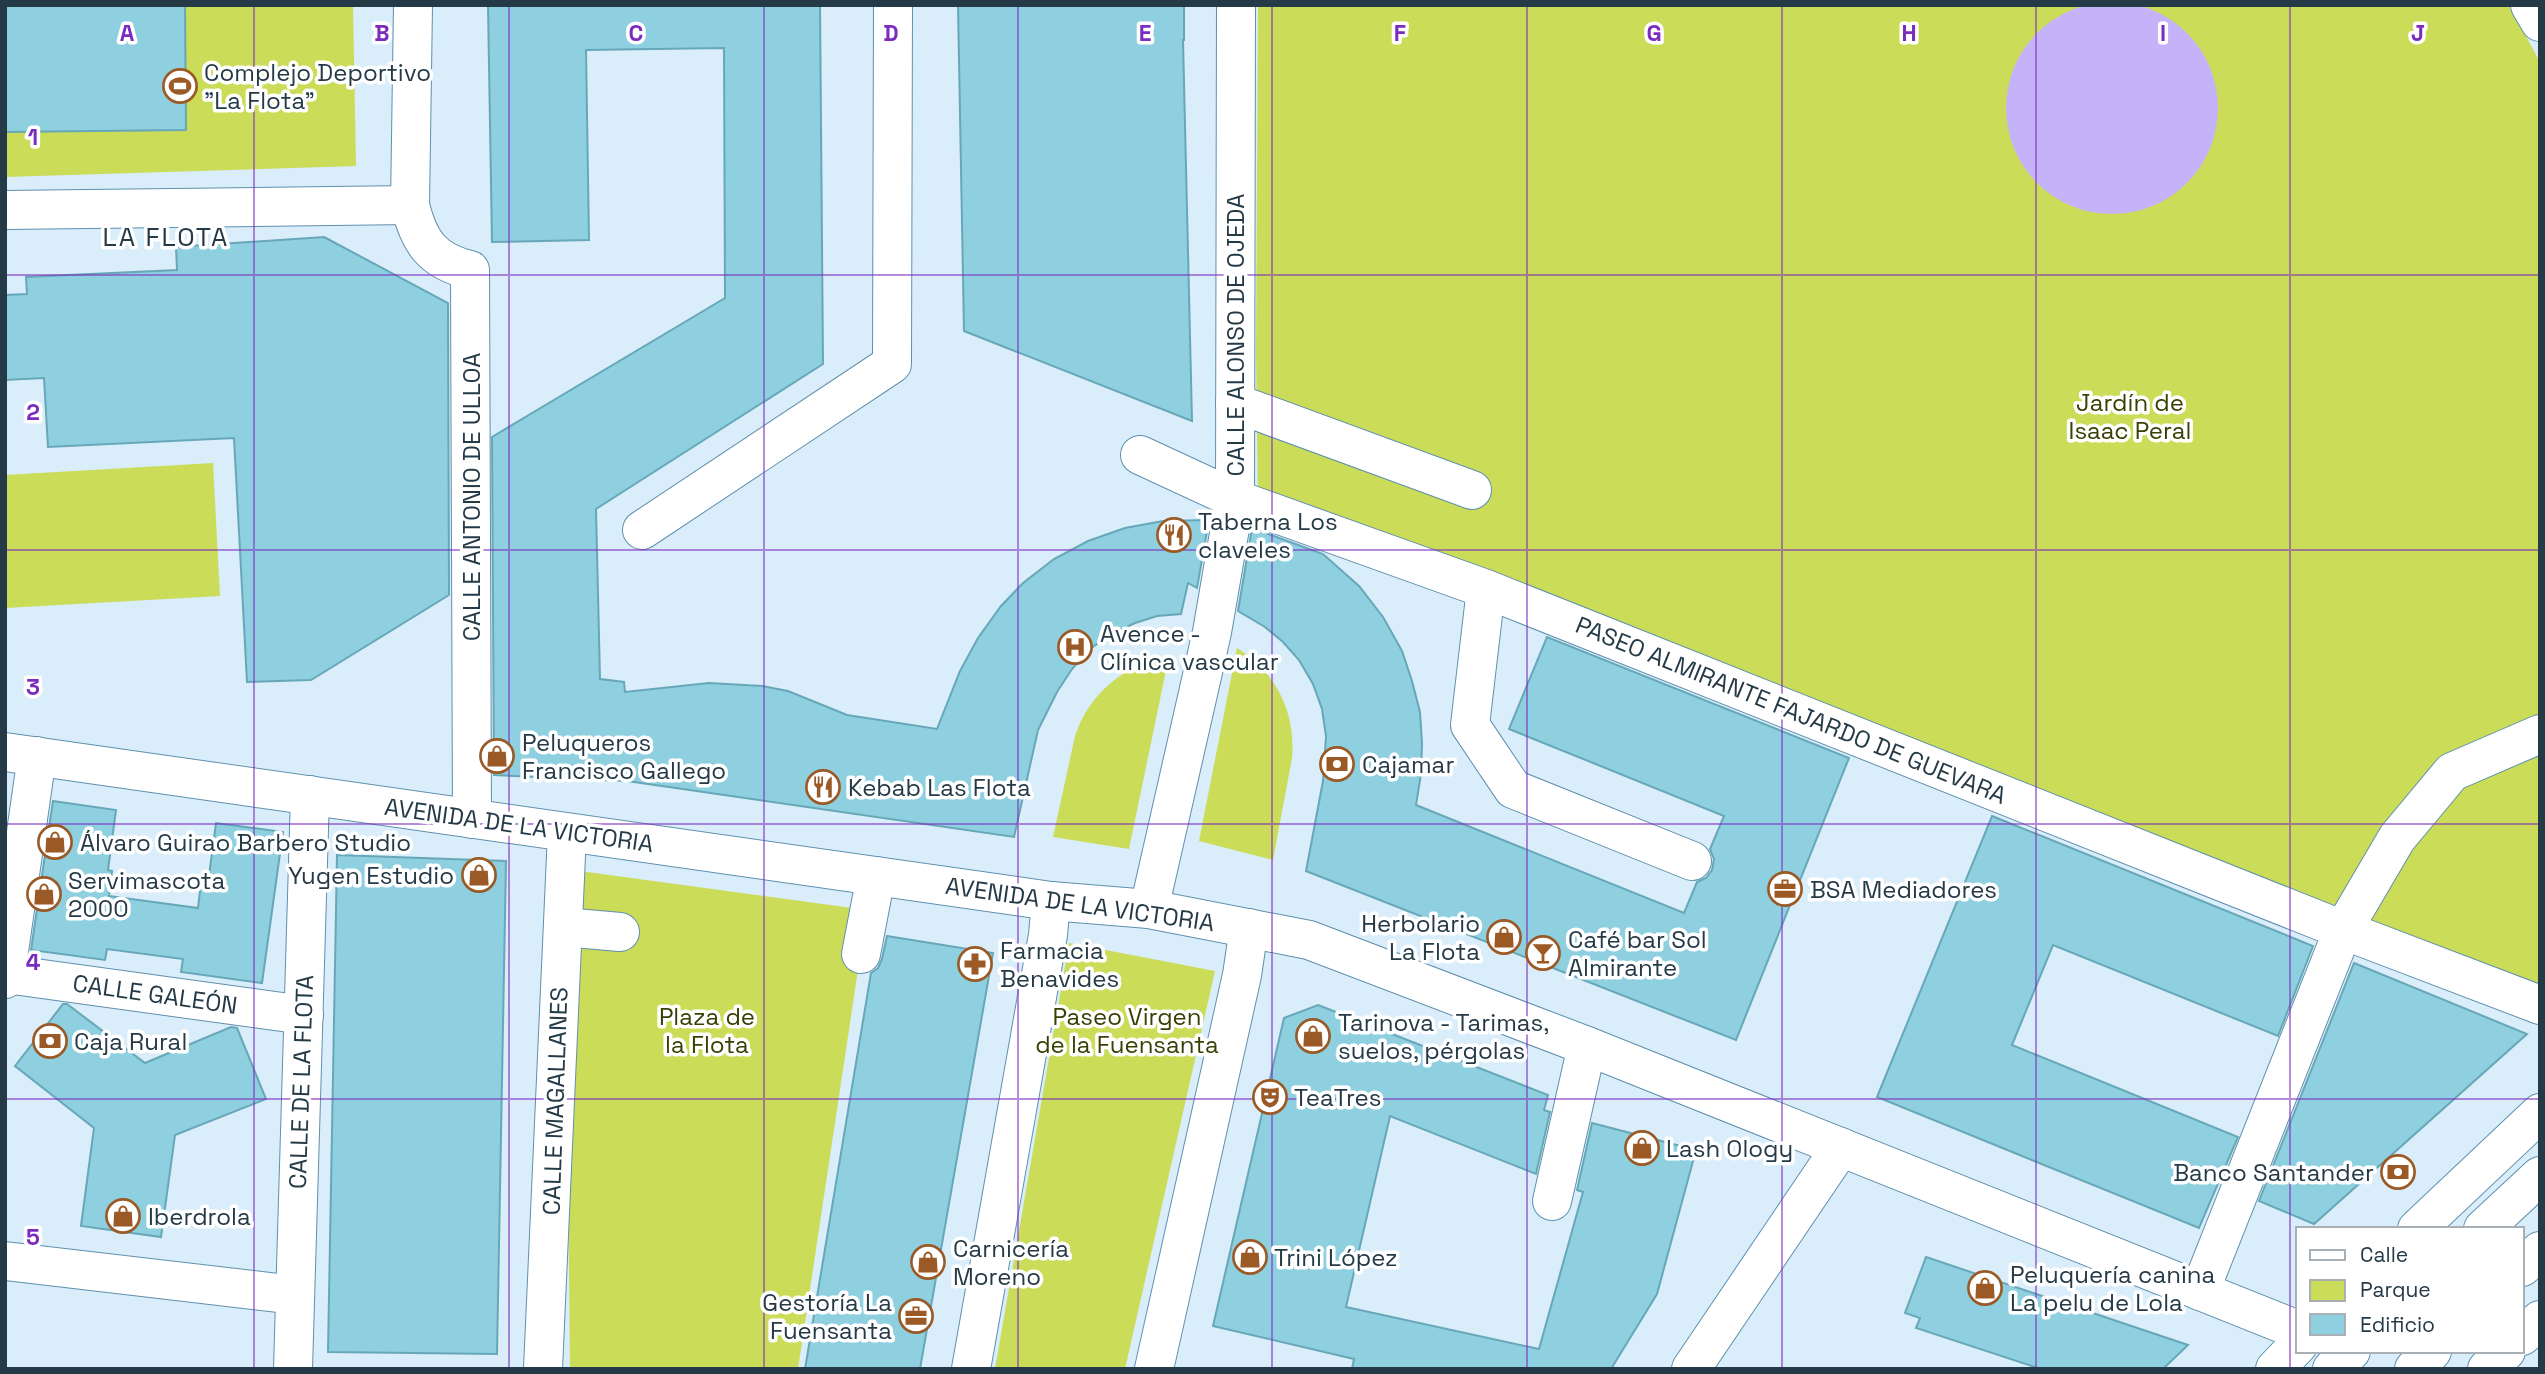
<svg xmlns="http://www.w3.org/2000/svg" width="2545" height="1374" font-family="'Space Grotesk',sans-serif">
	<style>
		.green { fill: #cbdc58 }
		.water { fill: #c5b3f9 }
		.building { fill: #8ecfe0; stroke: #67a7b7; stroke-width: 2 }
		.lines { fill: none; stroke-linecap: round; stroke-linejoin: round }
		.street-casing { stroke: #5f90ae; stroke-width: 40 }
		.primary-casing { stroke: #5f90ae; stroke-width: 40 }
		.street { stroke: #fff; stroke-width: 38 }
		.primary { stroke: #fff; stroke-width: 38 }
		.grid { fill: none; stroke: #7b2cbf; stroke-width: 2; stroke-opacity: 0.55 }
		.labels { text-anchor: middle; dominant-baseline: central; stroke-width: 7; stroke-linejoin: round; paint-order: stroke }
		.poi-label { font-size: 24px; fill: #253a47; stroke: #fff; text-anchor: start }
		.street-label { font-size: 24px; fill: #253a47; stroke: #fff }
		.park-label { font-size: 24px; fill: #3a4004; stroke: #fff }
		.neighbourhood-label { font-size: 26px; letter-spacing: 2px; fill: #253a47; stroke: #fff }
		.grid-label { font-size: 23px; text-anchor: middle; font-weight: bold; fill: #7b2cbf; stroke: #fff; stroke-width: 7; stroke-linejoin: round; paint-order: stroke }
	</style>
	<rect width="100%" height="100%" fill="#d9edfa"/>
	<g class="green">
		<polygon points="5,5 353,5 356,166 5,177"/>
		<polygon points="1258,5 2509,5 2540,62 2540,1019 1258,510 1256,352"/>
		<polygon points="213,463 220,596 5,608 5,475"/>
		<path d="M 1237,648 C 1276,672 1296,713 1292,758 L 1273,860 L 1199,841 Z"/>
		<path d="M 1169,656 L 1129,849 L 1053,837 L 1075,736 C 1089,693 1125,664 1169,656 Z"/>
		<polygon points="565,869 867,910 798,1369 570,1369"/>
		<polygon points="1069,943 1215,971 1125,1369 995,1369"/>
	</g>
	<circle class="water" cx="2112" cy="108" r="106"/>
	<g class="building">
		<polygon points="5,5 185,5 186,130 5,132"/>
		<polygon points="488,5 820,5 823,364 596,509 600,679 624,682 625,692 709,683 762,686 788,691 847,715 937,729 960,671 978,638 1001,606 1023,583 1054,559 1088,541 1125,528 1163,521 1209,520 1197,588 1188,583 1181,614 1157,616 1135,623 1113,633 1090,649 1072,669 1057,692 1038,730 1014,837 627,781 494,775 492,437 725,298 724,48 586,50 589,240 492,242"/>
		<polygon points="958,5 1184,5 1184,40 1183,40 1192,421 964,331"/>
		<polygon points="324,237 448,303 449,595 311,680 247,682 234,438 48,447 44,378 5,380 5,295 27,294 26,277 177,270 176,247"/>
		<polygon points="1252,528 1323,554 1359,586 1383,617 1402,651 1412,681 1420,712 1422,743 1421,774 1416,805 1684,913 1697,882 1706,878 1712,870 1714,859 1710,849 1724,816 1509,729 1547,637 1849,758 1736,1040 1306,871 1323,781 1326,736 1322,709 1313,684 1299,660 1283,642 1265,627 1238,611"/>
		<polygon points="53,801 116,810 108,870 112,871 109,896 198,908 201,882 208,883 216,823 283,832 262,983 181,972 183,959 107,949 105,960 31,950"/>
		<polygon points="1992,816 2313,946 2278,1036 2053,945 2012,1045 2238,1137 2199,1228 1877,1097"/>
		<polygon points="337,855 506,861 497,1354 328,1352"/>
		<polygon points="887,936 993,953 920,1369 805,1369 871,973 878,968 882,959"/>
		<polygon points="2354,963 2527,1034 2314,1224 2259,1201"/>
		<polygon points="63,1004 67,1004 145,1063 231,1027 237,1028 266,1099 175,1135 161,1237 81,1226 94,1128 15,1066"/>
		<polygon points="1318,1005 1548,1095 1544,1110 1550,1112 1536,1174 1390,1116 1346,1307 1539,1349 1583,1192 1577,1190 1592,1123 1696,1150 1657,1294 1611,1369 1352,1369 1354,1359 1213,1326 1284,1018"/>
		<polygon points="1926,1257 2188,1345 2163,1369 2041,1369 1916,1328 1920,1318 1905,1313"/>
	</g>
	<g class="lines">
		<g class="street-casing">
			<g id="street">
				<polyline points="2530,5 2540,22"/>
				<path d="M 410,205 C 419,242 432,261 470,270 L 472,819"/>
				<polyline points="5,210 410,205 413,5"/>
				<polyline points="1235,403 1472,490"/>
				<polyline points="1140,455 1235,499 1486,589 2343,930 2540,1005"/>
				<polyline points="642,530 892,364 893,5"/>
				<polyline points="1486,589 1470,725 1513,789 1692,861"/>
				<polyline points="5,752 1051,901 1149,909 1309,940 1587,1046 2298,1330"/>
				<polyline points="1149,909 1212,632 1235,499 1236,5"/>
				<polyline points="563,927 620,932"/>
				<polyline points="861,954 876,876"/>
				<polyline points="6,974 304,1015"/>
				<polyline points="5,979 37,756"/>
				<polyline points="1552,1201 1587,1046"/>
				<polyline points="5,1261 295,1295"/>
				<polyline points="2200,1291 2343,930 2397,838 2452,772 2540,734"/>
				<polyline points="293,1369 310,795"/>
				<polyline points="543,1369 567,833"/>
				<polyline points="971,1369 1048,935 1051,901"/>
				<polyline points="1154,1369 1242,975 1249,928"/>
				<polyline points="1691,1369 1841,1147"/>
			</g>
		</g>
		<g class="primary-casing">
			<g id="primary">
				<polyline points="2417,1229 2540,1113"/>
				<polyline points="2483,1229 2540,1176"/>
				<polyline points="2522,1267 2540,1251"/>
				<polyline points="2522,1336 2540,1320"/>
				<polyline points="2275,1369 2298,1345"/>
				<polyline points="2332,1369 2351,1351"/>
				<polyline points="2414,1369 2432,1351"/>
				<polyline points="2487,1369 2506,1351"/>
			</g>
		</g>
		<use href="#street" class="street"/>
		<use href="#primary" class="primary"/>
	</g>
	<path class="grid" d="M 254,5 L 254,1369M 509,5 L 509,1369M 764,5 L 764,1369M 1018,5 L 1018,1369M 1272,5 L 1272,1369M 1527,5 L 1527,1369M 1782,5 L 1782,1369M 2036,5 L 2036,1369M 2290,5 L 2290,1369M 5,275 L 2540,275M 5,550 L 2540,550M 5,824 L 2540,824M 5,1099 L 2540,1099"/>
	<defs>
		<g id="stadium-ring" transform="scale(1.75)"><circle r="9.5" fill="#fff" stroke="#9a5925" stroke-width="1.5"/><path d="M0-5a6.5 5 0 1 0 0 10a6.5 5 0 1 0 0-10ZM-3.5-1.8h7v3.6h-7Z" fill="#9a5925"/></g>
		<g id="restaurant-ring" transform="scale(1.75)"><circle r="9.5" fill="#fff" stroke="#9a5925" stroke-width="1.5"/><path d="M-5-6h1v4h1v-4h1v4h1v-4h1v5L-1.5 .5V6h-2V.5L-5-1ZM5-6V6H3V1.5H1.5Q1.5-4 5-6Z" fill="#9a5925"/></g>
		<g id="hospital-ring" transform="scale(1.75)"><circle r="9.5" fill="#fff" stroke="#9a5925" stroke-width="1.5"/><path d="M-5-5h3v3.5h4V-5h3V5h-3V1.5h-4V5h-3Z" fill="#9a5925"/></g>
		<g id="shop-ring" transform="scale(1.75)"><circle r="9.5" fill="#fff" stroke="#9a5925" stroke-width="1.5"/><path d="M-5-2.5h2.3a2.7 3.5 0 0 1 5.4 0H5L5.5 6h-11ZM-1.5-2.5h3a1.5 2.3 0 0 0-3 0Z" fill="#9a5925"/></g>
		<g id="bank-ring" transform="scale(1.75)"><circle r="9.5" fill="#fff" stroke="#9a5925" stroke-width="1.5"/><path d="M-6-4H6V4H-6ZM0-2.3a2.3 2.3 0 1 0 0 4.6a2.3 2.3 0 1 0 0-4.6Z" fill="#9a5925"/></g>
		<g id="office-ring" transform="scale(1.75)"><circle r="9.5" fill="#fff" stroke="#9a5925" stroke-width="1.5"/><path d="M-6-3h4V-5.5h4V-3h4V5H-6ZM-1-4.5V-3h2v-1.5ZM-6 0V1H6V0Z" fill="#9a5925"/></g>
		<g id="bar-ring" transform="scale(1.75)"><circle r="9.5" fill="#fff" stroke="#9a5925" stroke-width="1.5"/><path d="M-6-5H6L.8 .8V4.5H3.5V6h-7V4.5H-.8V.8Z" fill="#9a5925"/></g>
		<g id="pharmacy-ring" transform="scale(1.75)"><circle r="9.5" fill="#fff" stroke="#9a5925" stroke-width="1.5"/><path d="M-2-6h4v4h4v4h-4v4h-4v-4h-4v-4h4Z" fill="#9a5925"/></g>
		<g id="theatre-ring" transform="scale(1.75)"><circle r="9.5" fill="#fff" stroke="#9a5925" stroke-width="1.5"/><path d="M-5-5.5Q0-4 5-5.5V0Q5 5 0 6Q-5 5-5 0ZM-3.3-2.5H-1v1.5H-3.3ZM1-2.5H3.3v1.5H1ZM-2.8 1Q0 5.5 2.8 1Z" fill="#9a5925"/></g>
	</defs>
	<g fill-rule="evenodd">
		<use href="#stadium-ring" x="180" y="86"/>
		<use href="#restaurant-ring" x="1174" y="535"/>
		<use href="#hospital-ring" x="1075" y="647"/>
		<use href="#shop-ring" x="497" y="756"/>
		<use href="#bank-ring" x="1337" y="764"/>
		<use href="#restaurant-ring" x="823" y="787"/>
		<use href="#shop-ring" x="55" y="842"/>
		<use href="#shop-ring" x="479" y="875"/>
		<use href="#office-ring" x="1785" y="889"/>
		<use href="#shop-ring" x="44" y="894"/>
		<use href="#shop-ring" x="1504" y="937"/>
		<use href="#bar-ring" x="1543" y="953"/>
		<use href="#pharmacy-ring" x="975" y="964"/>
		<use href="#shop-ring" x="1313" y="1036"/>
		<use href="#bank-ring" x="50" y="1041"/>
		<use href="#theatre-ring" x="1270" y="1097"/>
		<use href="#shop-ring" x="1642" y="1148"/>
		<use href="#bank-ring" x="2398" y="1172"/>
		<use href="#shop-ring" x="123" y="1216"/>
		<use href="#shop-ring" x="1250" y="1257"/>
		<use href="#shop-ring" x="928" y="1262"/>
		<use href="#shop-ring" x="1985" y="1288"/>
		<use href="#office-ring" x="916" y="1316"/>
	</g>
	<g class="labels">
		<g class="poi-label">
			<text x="204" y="72">Complejo Deportivo<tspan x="204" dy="28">"La Flota"</tspan></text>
			<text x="1198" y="521">Taberna Los<tspan x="1198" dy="28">claveles</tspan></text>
			<text x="1100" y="633">Avence -<tspan x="1100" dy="28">Clínica vascular</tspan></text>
			<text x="522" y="742">Peluqueros<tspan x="522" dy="28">Francisco Gallego</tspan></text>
			<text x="1362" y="764">Cajamar</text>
			<text x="848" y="787">Kebab Las Flota</text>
			<text x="80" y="842">Álvaro Guirao Barbero Studio</text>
			<text x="454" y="875" text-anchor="end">Yugen Estudio</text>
			<text x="68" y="880">Servimascota<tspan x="68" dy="28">2000</tspan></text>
			<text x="1810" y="889">BSA Mediadores</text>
			<text x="1480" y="923" text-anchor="end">Herbolario<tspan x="1480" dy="28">La Flota</tspan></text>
			<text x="1568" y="939">Café bar Sol<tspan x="1568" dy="28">Almirante</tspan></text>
			<text x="1000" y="950">Farmacia<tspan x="1000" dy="28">Benavides</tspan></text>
			<text x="1338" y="1022">Tarinova - Tarimas,<tspan x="1338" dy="28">suelos, pérgolas</tspan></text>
			<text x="74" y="1041">Caja Rural</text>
			<text x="1294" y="1097">TeaTres</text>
			<text x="1666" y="1148">Lash Ology</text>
			<text x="2374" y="1172" text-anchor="end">Banco Santander</text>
			<text x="148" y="1216">Iberdrola</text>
			<text x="953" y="1248">Carnicería<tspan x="953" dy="28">Moreno</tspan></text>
			<text x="1274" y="1257">Trini López</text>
			<text x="2010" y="1274">Peluquería canina<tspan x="2010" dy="28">La pelu de Lola</tspan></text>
			<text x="892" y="1302" text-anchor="end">Gestoría La<tspan x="892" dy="28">Fuensanta</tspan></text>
		</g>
		<g class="street-label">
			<text transform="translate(1235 335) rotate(-90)">CALLE ALONSO DE OJEDA</text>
			<text transform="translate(471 497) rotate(-90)">CALLE ANTONIO DE ULLOA</text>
			<text transform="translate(1791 710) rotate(22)">PASEO ALMIRANTE FAJARDO DE GUEVARA</text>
			<text transform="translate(519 825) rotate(8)">AVENIDA DE LA VICTORIA</text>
			<text transform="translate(1080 904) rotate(8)">AVENIDA DE LA VICTORIA</text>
			<text transform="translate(155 994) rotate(8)">CALLE GALEÓN</text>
			<text transform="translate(301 1082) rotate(-88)">CALLE DE LA FLOTA</text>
			<text transform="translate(555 1101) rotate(-88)">CALLE MAGALLANES</text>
		</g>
		<g class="park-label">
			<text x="2130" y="402">Jardín de<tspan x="2130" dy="28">Isaac Peral</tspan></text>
			<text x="707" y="1016">Plaza de<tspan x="707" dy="28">la Flota</tspan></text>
			<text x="1127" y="1016">Paseo Virgen<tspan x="1127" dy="28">de la Fuensanta</tspan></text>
		</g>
		<g class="neighbourhood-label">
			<text x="166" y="237">LA FLOTA</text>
		</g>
	</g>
	<g class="grid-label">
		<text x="127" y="41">A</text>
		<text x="382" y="41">B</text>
		<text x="636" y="41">C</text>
		<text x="891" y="41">D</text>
		<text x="1145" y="41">E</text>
		<text x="1400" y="41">F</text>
		<text x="1654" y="41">G</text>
		<text x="1909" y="41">H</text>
		<text x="2163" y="41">I</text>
		<text x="2418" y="41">J</text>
		<text x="33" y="145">1</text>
		<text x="33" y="420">2</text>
		<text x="33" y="695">3</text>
		<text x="33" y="970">4</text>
		<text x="33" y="1245">5</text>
	</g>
	<rect width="2545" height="1374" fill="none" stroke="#253a47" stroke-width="14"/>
	<rect x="2296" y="1227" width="228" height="126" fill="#ffffff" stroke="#a8b0b5" stroke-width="2"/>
	<rect x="2310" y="1250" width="35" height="10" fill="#ffffff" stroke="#a8b0b5" stroke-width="2"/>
	<text x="2360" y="1262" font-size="21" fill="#253a47">Calle</text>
	<rect x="2310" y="1280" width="35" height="21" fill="#cbdc58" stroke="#a8b0b5" stroke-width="2"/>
	<text x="2360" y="1297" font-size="21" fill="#253a47">Parque</text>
	<rect x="2310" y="1314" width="35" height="21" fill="#8ecfe0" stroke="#a8b0b5" stroke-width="2"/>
	<text x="2360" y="1332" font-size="21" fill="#253a47">Edificio</text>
</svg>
